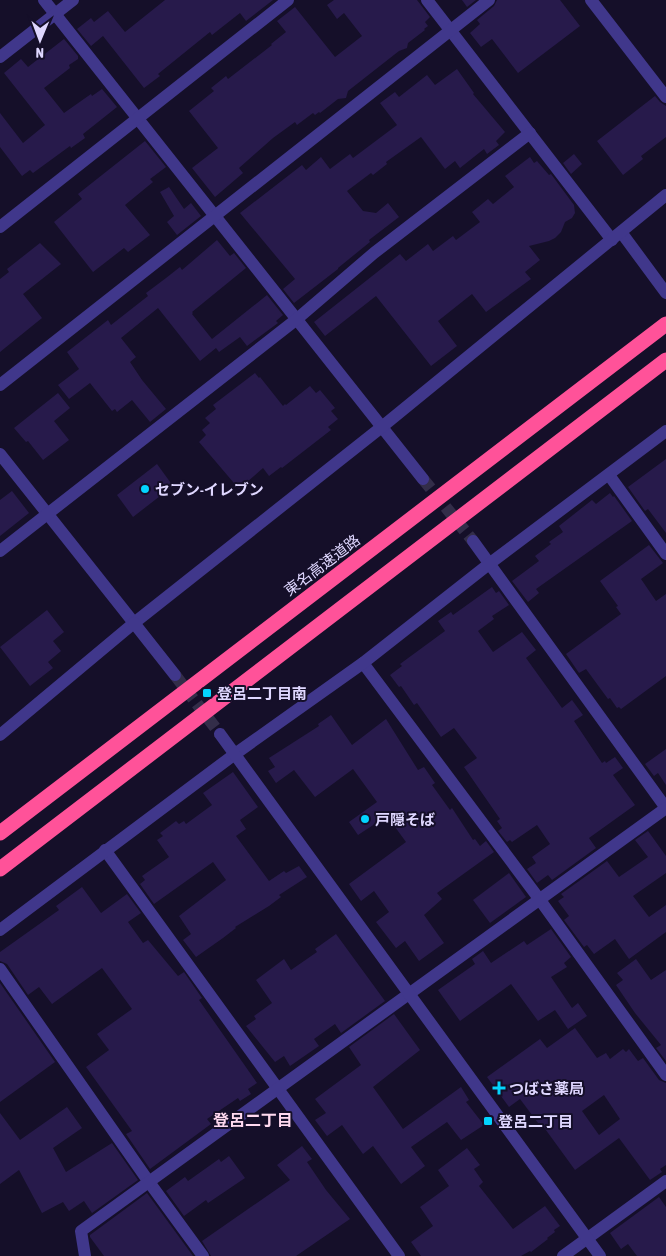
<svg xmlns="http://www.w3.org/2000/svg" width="666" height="1256" font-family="'Asap Condensed','Noto Sans JP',sans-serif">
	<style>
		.building { fill: #271a4b; fill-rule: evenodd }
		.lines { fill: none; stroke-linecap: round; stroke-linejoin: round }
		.minor-tunnel { stroke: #332d49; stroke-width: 12; stroke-dasharray: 12 6; stroke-linecap: butt }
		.tertiary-tunnel { stroke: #332d49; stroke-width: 12; stroke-dasharray: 12 6; stroke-linecap: butt }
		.minor { stroke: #40378b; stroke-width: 12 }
		.tertiary { stroke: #40378b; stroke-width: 12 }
		.motorway { stroke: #ff5299; stroke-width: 15 }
		.poi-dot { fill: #03d4ff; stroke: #150f29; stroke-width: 2 }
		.labels { text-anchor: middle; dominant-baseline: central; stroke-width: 4; stroke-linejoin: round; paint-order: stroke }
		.poi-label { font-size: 15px; font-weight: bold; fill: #dfd7ff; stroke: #150f29; text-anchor: start }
		.street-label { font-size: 15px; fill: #dfd7ff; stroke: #150f29 }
		.neighbourhood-label { font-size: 16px; font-weight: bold; fill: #ffd9ef; stroke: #150f29 }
	</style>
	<rect width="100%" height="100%" fill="#150f29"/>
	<g class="building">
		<polygon points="165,0 273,0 246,21 240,13 212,35 210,32 158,74 160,76 144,88 103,36 91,46 77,29 91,18 94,22 108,11 125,32"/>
		<polygon points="334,0 417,0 430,17 425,22 428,26 424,29 425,30 408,43 407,48 399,51 348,91 346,98 338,99 320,113 319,112 315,115 313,113 297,125 295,122 273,138 239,168 243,173 215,197 192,168 218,148 189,111 214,91 211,88 226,76 228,79 272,45 271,44 286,32 277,21 295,7 335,57 362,36 344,13 337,19 327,5"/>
		<polygon points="462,0 476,0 467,7"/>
		<polygon points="497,0 560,0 580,26 518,73 492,39 481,47 470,33 480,24 477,20 494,6"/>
		<polygon points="64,39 78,56 78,59 69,65 70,68 44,88 64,113 91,94 92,96 102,89 117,107 83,134 85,138 71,148 70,146 33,173 30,170 22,176 0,147 0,113 23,143 45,125 4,73 21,59 28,67"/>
		<polygon points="457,69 474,93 473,94 505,132 496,141 499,145 487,154 484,149 460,168 455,161 445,169 421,137 386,162 387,164 373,175 371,173 347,191 363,211 376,213 388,203 399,217 369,240 370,242 338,268 338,269 294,303 283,289 295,279 240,213 302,165 306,170 321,157 330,169 350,154 353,158 397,125 380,103 395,92 399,97 427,75 435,85"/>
		<polygon points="655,96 660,102 666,106 666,137 641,156 643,159 623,175 597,141"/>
		<polygon points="145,141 166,167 150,179 153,182 125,205 150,235 128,252 124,248 93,272 54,222 82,199 78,194"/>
		<polygon points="574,154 582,164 571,174 563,163"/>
		<polygon points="530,157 534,163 537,161 549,175 551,174 574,205 575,213 572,218 565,222 561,232 555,238 549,241 529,246 540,260 525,272 531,279 486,312 472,294 438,321 457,346 431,366 376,296 325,336 314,322 400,254 406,261 428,244 433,251 453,236 456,240 480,222 472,212 488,199 493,204 514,187 505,176"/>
		<polygon points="169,187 184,209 191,203 201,216 177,235 167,222 174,216 160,192"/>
		<polygon points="217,240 230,256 234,253 246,268 192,312 193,313 192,314 212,339 267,295 283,315 276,321 278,323 247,346 240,337 219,352 216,348 200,361 158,308 121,338 136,357 130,362 142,380 166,409 150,422 132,400 117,412 115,409 112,411 90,383 69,399 58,385 79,369 67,352 108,320 111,325 148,296 146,293 166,278 180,267 182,270"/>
		<polygon points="40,243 61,264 23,294 42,318 0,352 0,279 9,272 7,269"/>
		<polygon points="255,373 259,378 260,377 283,406 285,404 286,405 310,386 316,393 320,390 335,408 331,411 338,419 328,427 331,430 282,468 281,467 269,476 263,468 239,489 199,442 206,435 202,430 210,423 205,418 216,409 213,405"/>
		<polygon points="58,393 70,408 54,421 69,440 43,460 28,441 26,442 14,428"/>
		<polygon points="666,459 666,533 648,509 645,511 628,487"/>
		<polygon points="157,464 173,486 133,517 117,495"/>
		<polygon points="12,491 29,513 0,536 0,500"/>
		<polygon points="610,493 613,497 614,496 632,521 536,589 539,593 528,602 512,581 539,561 535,556 551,544 549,542 563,532 559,526 592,500 596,504"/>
		<polygon points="649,545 663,563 641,579 656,601 666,594 666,676 621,709 619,707 617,708 610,698 608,699 586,669 579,673 566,654 621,614 616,607 618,606 600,581"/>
		<polygon points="492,587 496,593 499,591 509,605 492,616 494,619 478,631 493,652 522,632 536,650 526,658 562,708 572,700 583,715 574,721 602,763 605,761 606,763 615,757 623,768 613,775 635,805 589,838 596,848 552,880 548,875 537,883 527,869 536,863 532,857 550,844 537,825 512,842 510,840 507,842 498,831 502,828 497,821 500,819 464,767 477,758 454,728 441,737 417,703 414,705 401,686 399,687 390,675 402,666 400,664 445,631 438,621 451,612 453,615"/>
		<polygon points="47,610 64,632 53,641 61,651 48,662 53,668 30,686 0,647"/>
		<polygon points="331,715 352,745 386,719 418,770 424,767 435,783 432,785 450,810 452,808 473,840 475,839 480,846 486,841 494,852 437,893 442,899 424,915 444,943 419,961 405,941 396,948 376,922 389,912 374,891 361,901 349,884 406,842 387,816 358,835 349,822 377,802 353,769 315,797 294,770 276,783 268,771 275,767 269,758 319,726 318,724"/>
		<polygon points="666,749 666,785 658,773 654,776 645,764"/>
		<polygon points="233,772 258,807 240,820 246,829 236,836 269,881 284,871 286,873 299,866 307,877 279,895 281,897 269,906 235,927 236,928 223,938 196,957 183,940 191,934 179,916 226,880 213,862 154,904 140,884 145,880 142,876 169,857 157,840 163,836 160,833 176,821 179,824 184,821 186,824 212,805 203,793"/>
		<polygon points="648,831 666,856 666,873 633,896 649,917 666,905 666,932 629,959 615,939 594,954 587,945 584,947 564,920 569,916 558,901 564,897 561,894 607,861 619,877 648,857 635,840"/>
		<polygon points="509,873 526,897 490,923 473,900"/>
		<polygon points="82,887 101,913 127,894 141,913 128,922 143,943 148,940 178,976 184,972 202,998 199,1000 257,1083 248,1089 251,1094 240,1101 238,1098 207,1119 211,1124 150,1169 126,1134 132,1131 86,1067 109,1050 97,1034 132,1009 102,968 52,1004 39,987 28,995 7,964 0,961 0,952 59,910 56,906"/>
		<polygon points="551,929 571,957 564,963 567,967 551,977 572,1008 578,1003 587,1016 568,1029 555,1010 538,1021 511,984 460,1021 438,990 475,964 472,959 483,951 491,963 524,941 527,945"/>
		<polygon points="336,934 385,1001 341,1033 335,1024 314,1039 319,1046 290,1066 284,1056 275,1062 246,1026 256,1019 254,1016 272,1003 256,980 284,959 291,970 317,952 315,949"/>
		<polygon points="636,959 651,980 666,970 666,1061 656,1048 661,1045 635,1013 616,985 623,980 617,973"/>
		<polygon points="0,983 55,1062 0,1102"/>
		<polygon points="394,1014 420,1050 373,1087 403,1129 461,1087 469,1100 466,1102 484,1125 461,1140 447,1122 411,1147 425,1166 401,1184 373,1146 363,1154 342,1125 327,1136 315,1120 326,1113 315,1099 361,1065 349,1047"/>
		<path d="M 575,1028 L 597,1058 L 606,1053 L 610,1059 L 623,1049 L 626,1052 L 629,1049 L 638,1061 L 643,1058 L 659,1080 L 666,1083 L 666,1165 L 660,1169 L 662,1172 L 650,1180 L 619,1138 L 575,1170 L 543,1126 L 541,1127 L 520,1099 L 509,1107 L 487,1077 L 540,1039 L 547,1048 ZM 604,1095 L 620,1119 L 599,1135 L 582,1111 Z"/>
		<polygon points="67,1107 82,1128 53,1148 66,1172 112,1143 138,1180 92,1213 84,1201 69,1211 63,1202 42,1213 19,1170 0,1184 0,1113 20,1140"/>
		<polygon points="302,1146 312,1159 307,1162 326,1190 350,1219 296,1256 211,1256 202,1241 290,1180 277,1165"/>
		<polygon points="467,1148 480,1165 474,1169 483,1182 479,1186 513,1229 545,1206 560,1226 554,1230 555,1232 547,1238 548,1239 531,1252 530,1251 521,1256 421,1256 411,1242 433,1226 420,1207 449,1186 438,1170"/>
		<polygon points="229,1156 245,1178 208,1203 206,1200 184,1216 166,1191 185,1177 188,1181 219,1159 221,1162"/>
		<polygon points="147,1193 193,1256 104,1256 90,1237 90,1235"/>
		<polygon points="659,1197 666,1207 666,1256 637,1256 628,1244 621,1249 610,1233"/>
	</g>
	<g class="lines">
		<polyline class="minor-tunnel" points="423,479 473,541"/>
		<polyline class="tertiary-tunnel" points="175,675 220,734"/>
		<g class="minor">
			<polyline points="44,0 423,479"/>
			<polyline points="427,0 612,240"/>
			<polyline points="591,0 666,97"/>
			<polyline points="0,227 288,0"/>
			<polyline points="621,232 666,293"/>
			<polyline points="0,385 489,0"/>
			<polyline points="0,454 134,623"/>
			<polyline points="609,475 666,554"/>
			<polyline points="473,541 666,808"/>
			<polyline points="0,551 297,319 374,253 530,133"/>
			<polyline points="363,663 540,900 666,1075"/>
			<polyline points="0,735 134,623 383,426 666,195"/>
			<polyline points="105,850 399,1256"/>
			<polyline points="0,930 235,754 363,663 489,564 666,431"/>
			<polyline points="0,969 149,1182 203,1256"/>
			<polyline points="85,1256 81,1231 666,808"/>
			<polyline points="563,1256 666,1181"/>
		</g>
		<g class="tertiary">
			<polyline points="0,57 73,0"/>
			<polyline points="134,623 175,675"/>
			<polyline points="220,734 600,1256"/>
		</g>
		<g class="motorway">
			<polyline points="0,833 666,324"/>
			<polyline points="0,869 666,360"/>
		</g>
	</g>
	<g class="poi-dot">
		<circle cx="145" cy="489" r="5"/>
		<rect x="202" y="688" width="10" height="10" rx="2.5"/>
		<circle cx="365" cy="819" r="5"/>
		<path d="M496.5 1080.5h5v5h5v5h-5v5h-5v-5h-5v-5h5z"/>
		<rect x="483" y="1116" width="10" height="10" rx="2.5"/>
	</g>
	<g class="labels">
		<g class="poi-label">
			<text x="155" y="489">セブン-イレブン</text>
			<text x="217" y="693">登呂二丁目南</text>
			<text x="375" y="819">戸隠そば</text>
			<text x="509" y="1088">つばさ薬局</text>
			<text x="498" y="1121">登呂二丁目</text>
		</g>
		<g class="street-label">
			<text transform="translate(322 565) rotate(-37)">東名高速道路</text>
		</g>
		<g class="neighbourhood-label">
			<text x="253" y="1120">登呂二丁目</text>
		</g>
	</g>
	<g transform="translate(40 40) rotate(181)" stroke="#150f29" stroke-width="4" paint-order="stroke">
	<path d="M0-4L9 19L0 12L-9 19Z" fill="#dfd7ff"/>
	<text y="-8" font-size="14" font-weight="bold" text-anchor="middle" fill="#dfd7ff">N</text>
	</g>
</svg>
